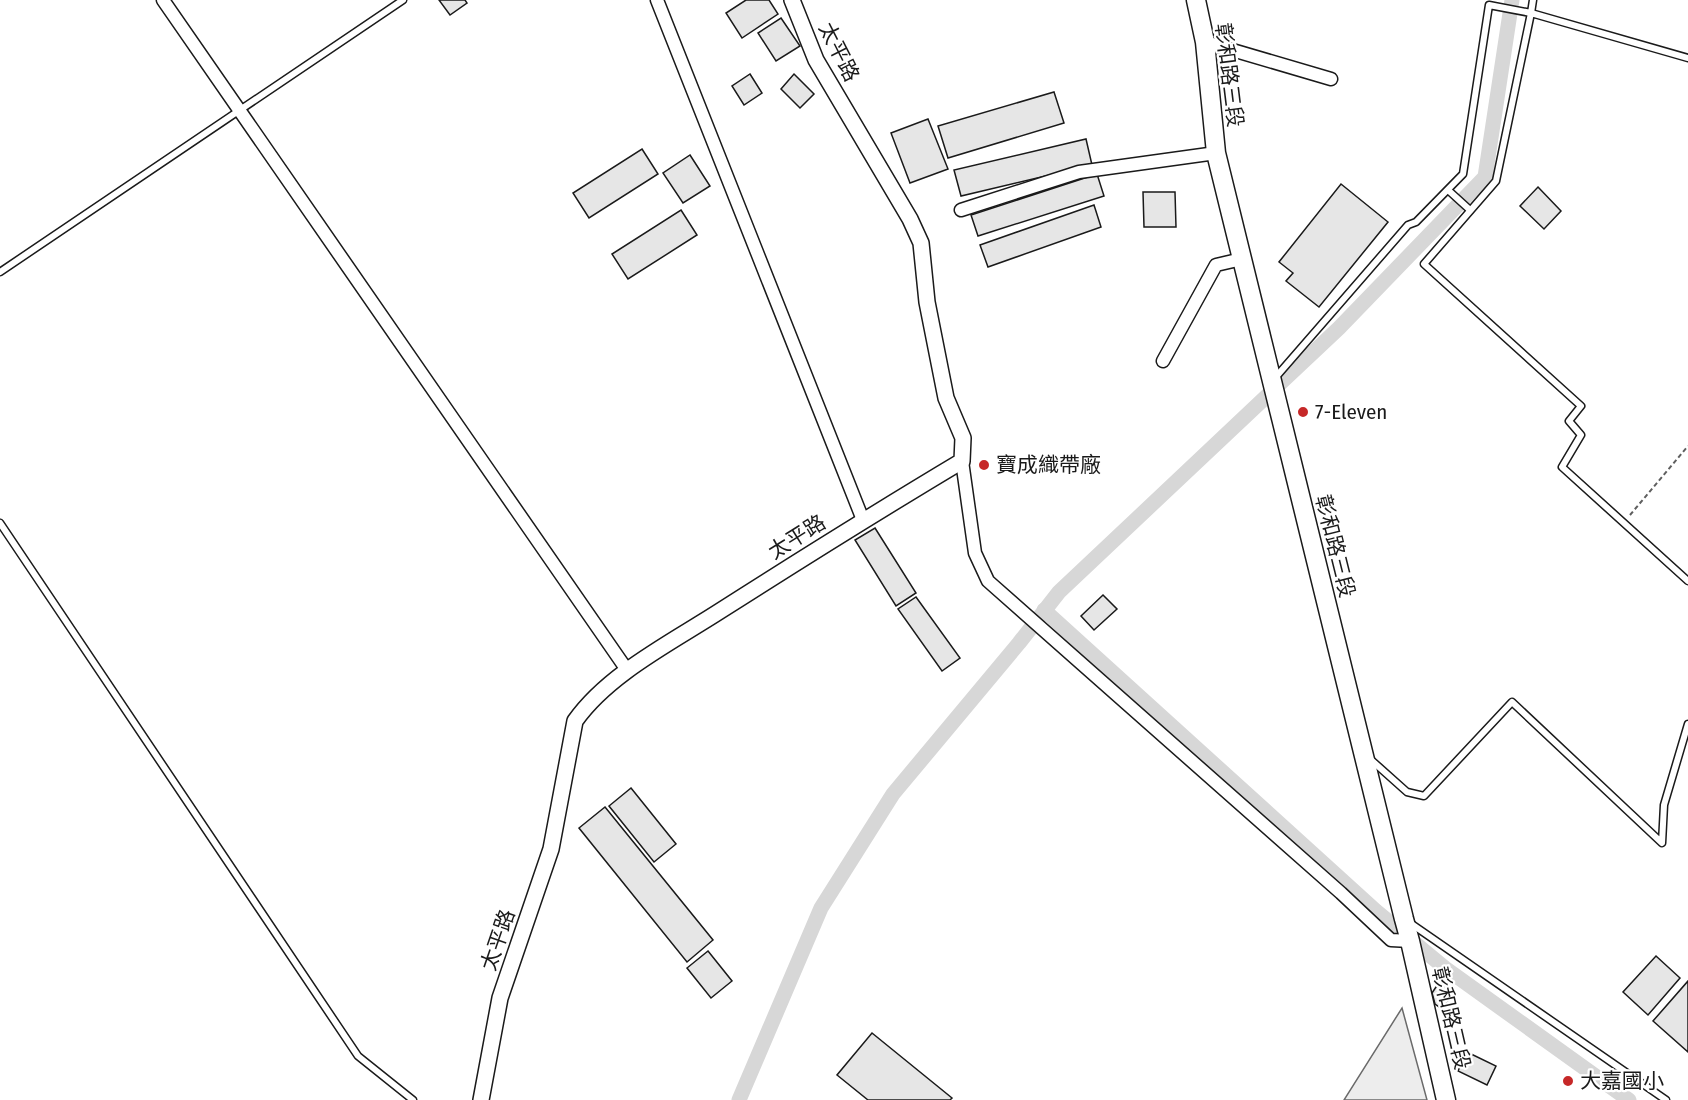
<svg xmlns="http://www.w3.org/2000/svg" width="1688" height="1100" font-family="'Fira Sans Condensed','Noto Sans TC',sans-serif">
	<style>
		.built { fill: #ededed; stroke: #6a6a6a; stroke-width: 1.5 }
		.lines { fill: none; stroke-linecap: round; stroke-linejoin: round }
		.canal { stroke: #d7d7d7; stroke-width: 15 }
		.building { fill: #e6e6e6; stroke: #1a1a1a; stroke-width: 1.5 }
		.service-casing { stroke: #1a1a1a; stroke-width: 9 }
		.minor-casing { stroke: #1a1a1a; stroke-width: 15 }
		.tertiary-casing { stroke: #1a1a1a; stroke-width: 18 }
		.secondary-casing { stroke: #1a1a1a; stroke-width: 21 }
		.path { stroke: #5f5f5f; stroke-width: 2; stroke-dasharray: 4.5 3; stroke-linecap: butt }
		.service { stroke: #fff; stroke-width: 6 }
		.minor { stroke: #fff; stroke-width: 12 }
		.tertiary { stroke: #fff; stroke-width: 15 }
		.secondary { stroke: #fff; stroke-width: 18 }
		.poi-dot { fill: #c62828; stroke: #fff; stroke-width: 2 }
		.labels { text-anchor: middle; stroke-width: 4.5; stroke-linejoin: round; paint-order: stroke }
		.street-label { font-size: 21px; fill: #1a1a1a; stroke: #fff }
		.poi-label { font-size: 21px; fill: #1a1a1a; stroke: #fff; text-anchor: start }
	</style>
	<rect width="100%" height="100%" fill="#fff"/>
	<!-- built -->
	<path class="built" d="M1402,1008L1427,1100H1344Z"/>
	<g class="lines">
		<!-- canal -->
		<g class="canal">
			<path d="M1044,610L1376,911L1445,968L1629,1100"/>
			<path d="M739,1100L821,908L893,794L1019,643L1059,592L1339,328L1485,177L1512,0"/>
		</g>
	</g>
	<!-- building -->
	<g class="building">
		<path d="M439,0H465L467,3L450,15Z"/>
		<path d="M746,0H769L778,14L742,38L726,13Z"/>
		<path d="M781,18L800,46L776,61L758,33Z"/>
		<path d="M750,74L762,93L744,105L732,86Z"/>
		<path d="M794,74L814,94L800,108L781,89Z"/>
		<path d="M1054,92L1064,123L948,158L938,126Z"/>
		<path d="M928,119L948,169L910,183L891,133Z"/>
		<path d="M1086,139L1092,165L961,196L954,170Z"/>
		<path d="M642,149L658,174L589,218L573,193Z"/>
		<path d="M690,155L710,186L683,203L663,173Z"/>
		<path d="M1097,174L1104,196L978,236L971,215Z"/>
		<path d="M1341,184L1388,222L1319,307L1286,281L1293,273L1279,262Z"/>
		<path d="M1538,187L1561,211L1544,229L1520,206Z"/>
		<path d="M1143,192H1175L1176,227H1144Z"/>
		<path d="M1094,205L1101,227L988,267L980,245Z"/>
		<path d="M681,210L697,235L628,279L612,254Z"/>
		<path d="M875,528L916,593L896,606L855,540Z"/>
		<path d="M1103,595L1117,609L1094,630L1081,616Z"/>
		<path d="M916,597L960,658L942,671L898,609Z"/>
		<path d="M631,788L676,844L654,862L609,806Z"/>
		<path d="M605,807L713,940L687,962L579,828Z"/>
		<path d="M708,951L732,981L711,998L687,968Z"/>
		<path d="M1656,956L1680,978L1648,1015L1623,992Z"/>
		<path d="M1440,981L1455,991L1442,1009L1435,1004L1432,993Z"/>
		<path d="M1688,981V1052L1653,1021Z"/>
		<path d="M872,1033L952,1098L950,1100H868L837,1075Z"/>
		<path d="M1467,1052L1496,1066L1487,1085L1458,1071Z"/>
	</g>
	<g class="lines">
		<!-- service casing -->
		<g class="service-casing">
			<g id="service">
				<path d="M1688,58L1531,13L1496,181L1424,264L1581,406L1569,421L1581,435L1562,467L1688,581"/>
				<path d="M1448,190L1470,210"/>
				<path d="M0,272L403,0"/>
				<path d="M1275,378L1408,225L1416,222L1463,174L1489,5L1531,13L1533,0"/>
				<path d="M0,523L358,1056L413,1100"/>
				<path d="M1370,759L1407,792L1424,796L1512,702L1662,843L1664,805L1688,724"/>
				<path d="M1410,923L1666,1100"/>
			</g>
		</g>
		<!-- minor casing -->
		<g class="minor-casing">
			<g id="minor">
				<path d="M163,0L627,670"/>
				<path d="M657,0L863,520"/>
				<path d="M1205,42L1331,79"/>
				<path d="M961,210L1079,172L1216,153"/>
				<path d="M1163,361L1216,265L1242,259"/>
				<path d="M962,461L975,553L988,581L1341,893L1391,940L1410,941"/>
			</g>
		</g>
		<!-- tertiary casing -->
		<g class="tertiary-casing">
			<path id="tertiary" d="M481,1100L500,998L551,849L575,721C608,674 672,642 720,611C800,560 880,510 962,461L963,438L946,398L927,302L921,243L910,219L816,60L792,0"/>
		</g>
		<!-- secondary casing -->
		<g class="secondary-casing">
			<path id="secondary" d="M1196,0L1205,42L1216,153L1404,919L1410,941L1446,1100"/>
		</g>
		<!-- path -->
		<path class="path" d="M1630,515L1688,446"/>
		<!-- service -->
		<use href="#service" class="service"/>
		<!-- minor -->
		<use href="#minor" class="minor"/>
		<!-- tertiary -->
		<use href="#tertiary" class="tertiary"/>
		<!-- secondary -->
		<use href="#secondary" class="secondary"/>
	</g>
	<!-- markers -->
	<g class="poi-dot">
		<circle cx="1303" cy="412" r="6"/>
		<circle cx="984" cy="465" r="6"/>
		<circle cx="1568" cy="1081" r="6"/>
	</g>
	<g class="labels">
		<!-- street labels -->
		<g class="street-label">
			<text transform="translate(839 52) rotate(63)" y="7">太平路</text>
			<text transform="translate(1229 75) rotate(83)" y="7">彰和路三段</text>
			<text transform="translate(797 537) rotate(-32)" y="7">太平路</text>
			<text transform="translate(1335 546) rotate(76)" y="7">彰和路三段</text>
			<text transform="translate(498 940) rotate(-71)" y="7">太平路</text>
			<text transform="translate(1451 1018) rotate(77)" y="7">彰和路三段</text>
		</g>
		<!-- poi labels -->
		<g class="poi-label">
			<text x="1315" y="419">7-Eleven</text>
			<text x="996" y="472">寶成織帶廠</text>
			<text x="1580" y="1088">大嘉國小</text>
		</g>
	</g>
</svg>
